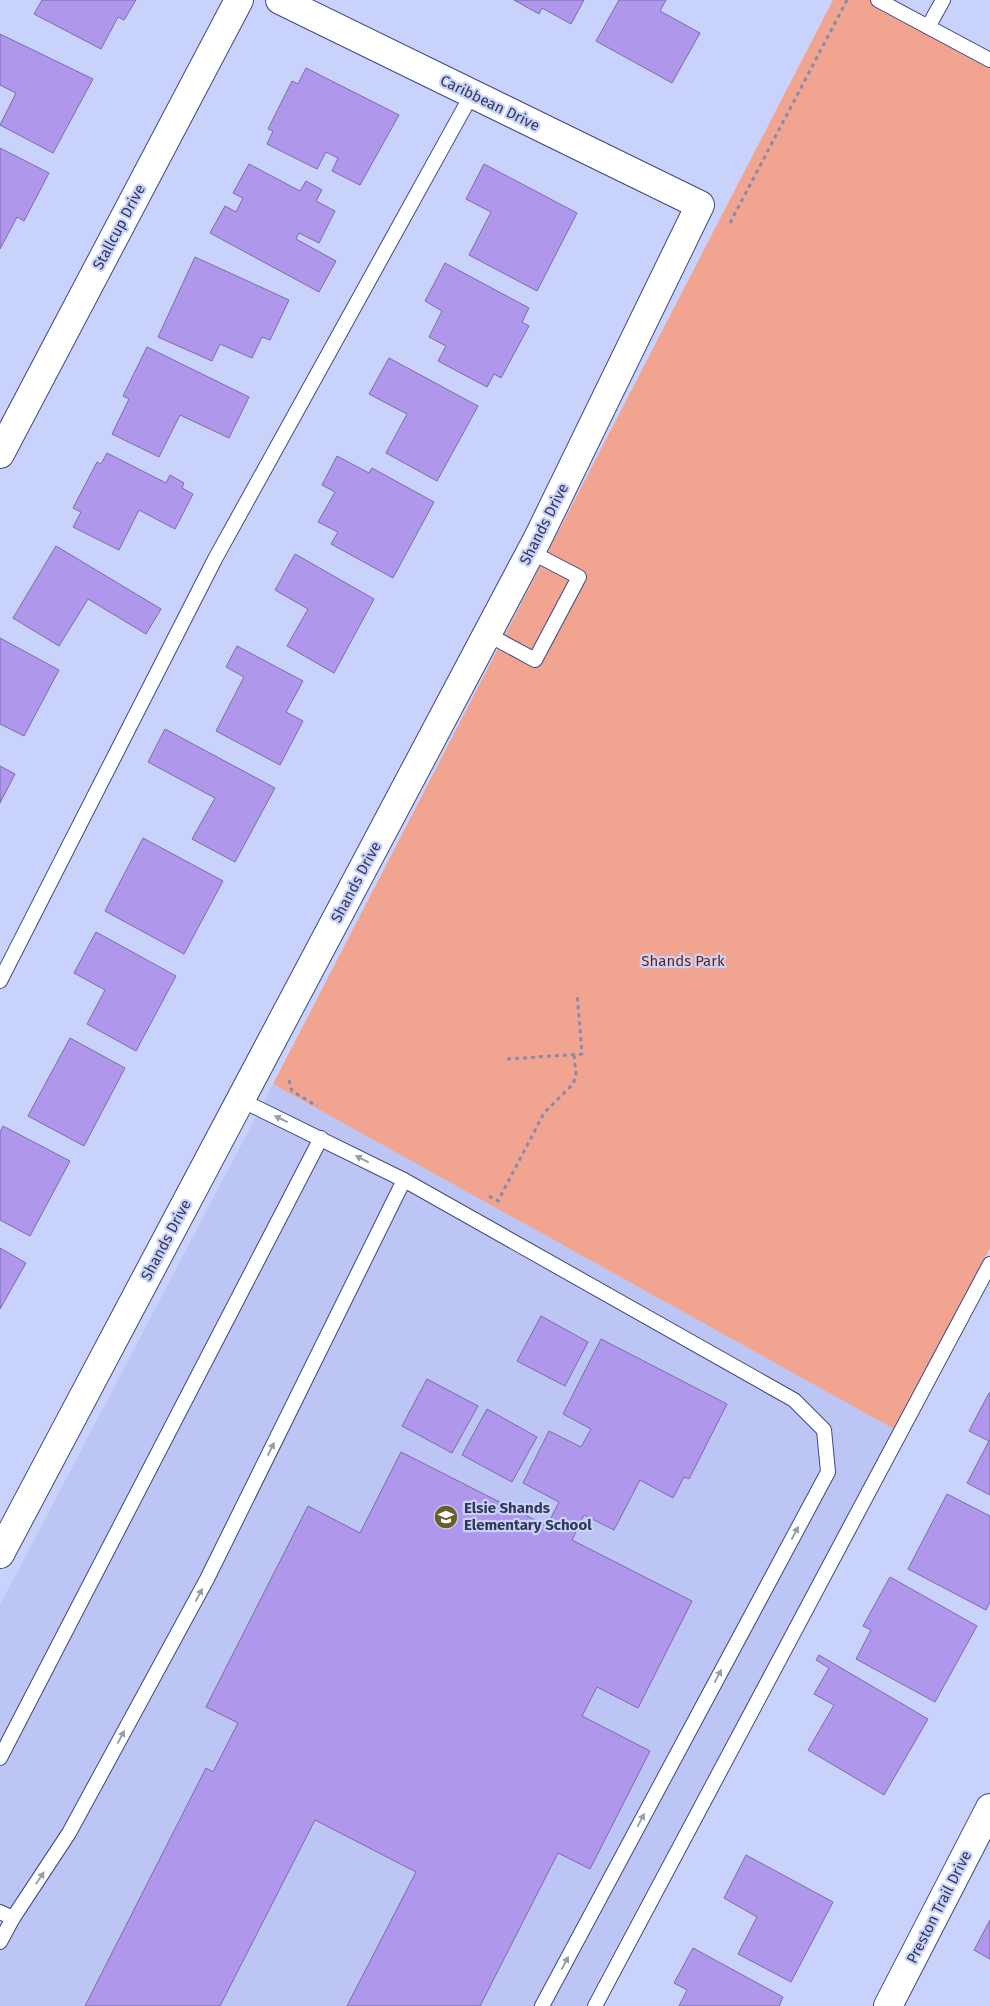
<svg xmlns="http://www.w3.org/2000/svg" width="990" height="2006" font-family="'Fira Sans',sans-serif">
	<style>
		.built { fill: #bcc5f3 }
		.green { fill: #f1a591 }
		.building { fill: #af98ec; stroke: #7c6baa }
		.lines { fill: none; stroke-linecap: round; stroke-linejoin: round }
		.lane-casing { stroke: #404883; stroke-width: 16 }
		.street-casing { stroke: #404883; stroke-width: 30 }
		.path { stroke: #848bae; stroke-width: 3; stroke-dasharray: 4 4; stroke-linecap: butt }
		.lane { stroke: #fff; stroke-width: 14 }
		.street { stroke: #fff; stroke-width: 28 }
		.oneway { fill: #999caa }
		.labels { text-anchor: middle; stroke-width: 4.5; stroke-linejoin: round; paint-order: stroke }
		.street-label { font-size: 15px; fill: #333854; stroke: #c9d2fb }
		.park-label { font-size: 15px; fill: #711f06; stroke: #c9d2fb }
		.poi-label { font-size: 15px; font-weight: bold; fill: #333854; stroke: #c9d2fb; text-anchor: start }
	</style>
	<rect width="100%" height="100%" fill="#c9d2fb"/>
	<!-- built -->
	<path class="built" d="M273,1084L894,1429L585,2006H0V1605Z"/>
	<!-- green -->
	<path class="green" d="M833,0H872L990,65V1248L894,1429L273,1084Z"/>
	<!-- building -->
	<g class="building">
		<path d="M42,0H136L124,20L118,17L101,49L34,14Z"/>
		<path d="M514,0H584L571,24L542,8L539,14Z"/>
		<path d="M619,0H666L660,11L700,33L672,83L596,41Z"/>
		<path d="M0,34L93,79L53,153L0,125L16,93L0,85Z"/>
		<path d="M306,68L399,115L360,185L332,171L338,158L326,152L317,169L267,144L273,131L268,129L292,81L298,84Z"/>
		<path d="M0,148L49,173L24,221L17,217L0,249Z"/>
		<path d="M249,164L300,191L306,181L322,190L316,201L335,211L319,243L299,233L296,239L336,261L319,292L210,233L225,206L236,212L243,198L233,193Z"/>
		<path d="M484,164L577,213L537,291L469,255L491,212L466,199Z"/>
		<path d="M195,257L289,300L270,340L262,337L252,358L220,344L212,361L158,337Z"/>
		<path d="M445,263L529,308L522,322L529,326L501,378L494,374L487,387L438,361L446,346L429,337L442,311L425,301Z"/>
		<path d="M147,347L249,397L229,438L180,415L159,457L112,434L129,399L123,396Z"/>
		<path d="M389,358L478,406L437,481L386,453L407,414L369,394Z"/>
		<path d="M107,453L166,483L170,475L184,483L182,488L193,494L175,529L139,510L119,550L73,527L81,512L73,508L97,462L101,464Z"/>
		<path d="M337,456L369,473L372,468L434,502L393,578L331,544L338,532L318,522L335,492L322,485Z"/>
		<path d="M56,546L161,609L146,634L88,599L59,646L13,618Z"/>
		<path d="M295,554L374,599L334,673L287,646L308,609L275,590Z"/>
		<path d="M0,638L59,670L24,736L0,724Z"/>
		<path d="M237,646L303,681L286,712L303,721L280,765L216,731L244,677L226,667Z"/>
		<path d="M165,729L275,788L235,862L192,839L215,798L148,762Z"/>
		<path d="M0,766L15,774L0,803Z"/>
		<path d="M143,838L223,881L184,954L105,911Z"/>
		<path d="M96,932L176,976L136,1051L87,1024L105,990L74,973Z"/>
		<path d="M70,1038L125,1068L84,1146L28,1116Z"/>
		<path d="M3,1126L70,1161L30,1236L0,1220V1132Z"/>
		<path d="M0,1248L26,1263L0,1309Z"/>
		<path d="M541,1316L588,1342L565,1386L517,1361Z"/>
		<path d="M601,1339L727,1404L689,1479L684,1477L673,1498L640,1480L614,1530L584,1515L572,1540L692,1601L638,1708L597,1687L582,1716L650,1751L590,1869L558,1853L480,2006H347L416,1872L315,1820L220,2006H85L206,1768L213,1772L238,1723L206,1707L308,1506L360,1533L401,1452L547,1526L559,1502L523,1483L549,1431L581,1447L591,1429L563,1414Z"/>
		<path d="M427,1379L478,1406L452,1453L402,1426Z"/>
		<path d="M989,1393H990V1495L967,1483L989,1441L969,1431Z"/>
		<path d="M487,1409L537,1437L512,1482L462,1455Z"/>
		<path d="M947,1494L990,1516V1602L986,1610L908,1569Z"/>
		<path d="M890,1577L977,1626L935,1702L856,1659L871,1630L863,1626Z"/>
		<path d="M819,1655L928,1719L884,1795L808,1750L834,1705L814,1694L829,1668L816,1660Z"/>
		<path d="M746,1855L833,1902L791,1982L738,1954L757,1917L724,1898Z"/>
		<path d="M990,1920V1959L974,1950Z"/>
		<path d="M693,1948L783,1997L779,2006H679L687,1990L674,1983Z"/>
	</g>
	<g class="lines">
		<!-- lane casing -->
		<g class="lane-casing">
			<g id="lane">
				<path d="M878,0L990,60"/>
				<path d="M928,27L943,0"/>
				<path d="M487,634L535,660L579,577L531,552"/>
				<path d="M0,981L215,559L472,94"/>
				<path d="M241,1100L404,1180L794,1400L824,1430L828,1472L542,2006"/>
				<path d="M0,1758L321,1138"/>
				<path d="M0,1912L13,1918"/>
				<path d="M0,1942L13,1918L69,1833L207,1579L404,1180"/>
				<path d="M595,2006L990,1264"/>
			</g>
		</g>
		<!-- street casing -->
		<g class="street-casing">
			<g id="street">
				<path d="M0,454L239,0"/>
				<path d="M0,1554L538,538L700,205L280,0"/>
				<path d="M888,2006L990,1808"/>
			</g>
		</g>
		<!-- path -->
		<g class="path">
			<path d="M730,223L847,0"/>
			<path d="M507,1059L582,1054L577,993"/>
			<path d="M289,1080L292,1091L317,1106"/>
			<path d="M489,1196L498,1201L544,1113L573,1084L576,1075L574,1055"/>
		</g>
		<!-- lane -->
		<use href="#lane" class="lane"/>
		<!-- street -->
		<use href="#street" class="street"/>
	</g>
	<!-- one-way arrows -->
	<defs><path id="oneway-solid" d="M-6-.8H1V-3.2L6.5 0L1 3.2V.8H-6Z" transform="scale(1.25)"/></defs>
	<g class="oneway">
		<use href="#oneway-solid" transform="translate(281 1119) rotate(-155)"/>
		<use href="#oneway-solid" transform="translate(362 1159) rotate(-153)"/>
		<use href="#oneway-solid" transform="translate(271 1449) rotate(-64)"/>
		<use href="#oneway-solid" transform="translate(795 1533) rotate(-62)"/>
		<use href="#oneway-solid" transform="translate(199 1595) rotate(-62)"/>
		<use href="#oneway-solid" transform="translate(718 1676) rotate(-62)"/>
		<use href="#oneway-solid" transform="translate(121 1737) rotate(-62)"/>
		<use href="#oneway-solid" transform="translate(641 1820) rotate(-62)"/>
		<use href="#oneway-solid" transform="translate(40 1878) rotate(-56)"/>
		<use href="#oneway-solid" transform="translate(565 1963) rotate(-62)"/>
	</g>
	<!-- icons -->
	<defs>
		<g id="school-disc" transform="scale(1.25)"><circle r="9.5" fill="#6a5e2a" stroke="#c9d2fb"/><path d="M0-5L7-2L0 1L-7-2ZM-4 1L0 2.5L4 1V4Q0 6-4 4Z" fill="#fff"/></g>
	</defs>
	<g fill-rule="evenodd">
		<use href="#school-disc" x="446" y="1517"/>
	</g>
	<g class="labels">
		<!-- street labels -->
		<g class="street-label">
			<text transform="translate(490 103) rotate(26)" y="5">Caribbean Drive</text>
			<text transform="translate(119 227) rotate(-62)" y="5">Stallcup Drive</text>
			<text transform="translate(544 524) rotate(-63)" y="5">Shands Drive</text>
			<text transform="translate(356 882) rotate(-62)" y="5">Shands Drive</text>
			<text transform="translate(166 1240) rotate(-62)" y="5">Shands Drive</text>
			<text transform="translate(939 1907) rotate(-63)" y="5">Preston Trail Drive</text>
		</g>
		<!-- park labels -->
		<g class="park-label">
			<text x="683" y="966">Shands Park</text>
		</g>
		<!-- poi labels -->
		<g class="poi-label">
			<text x="464" y="1513">Elsie Shands<tspan x="464" dy="17">Elementary School</tspan></text>
		</g>
	</g>
</svg>
